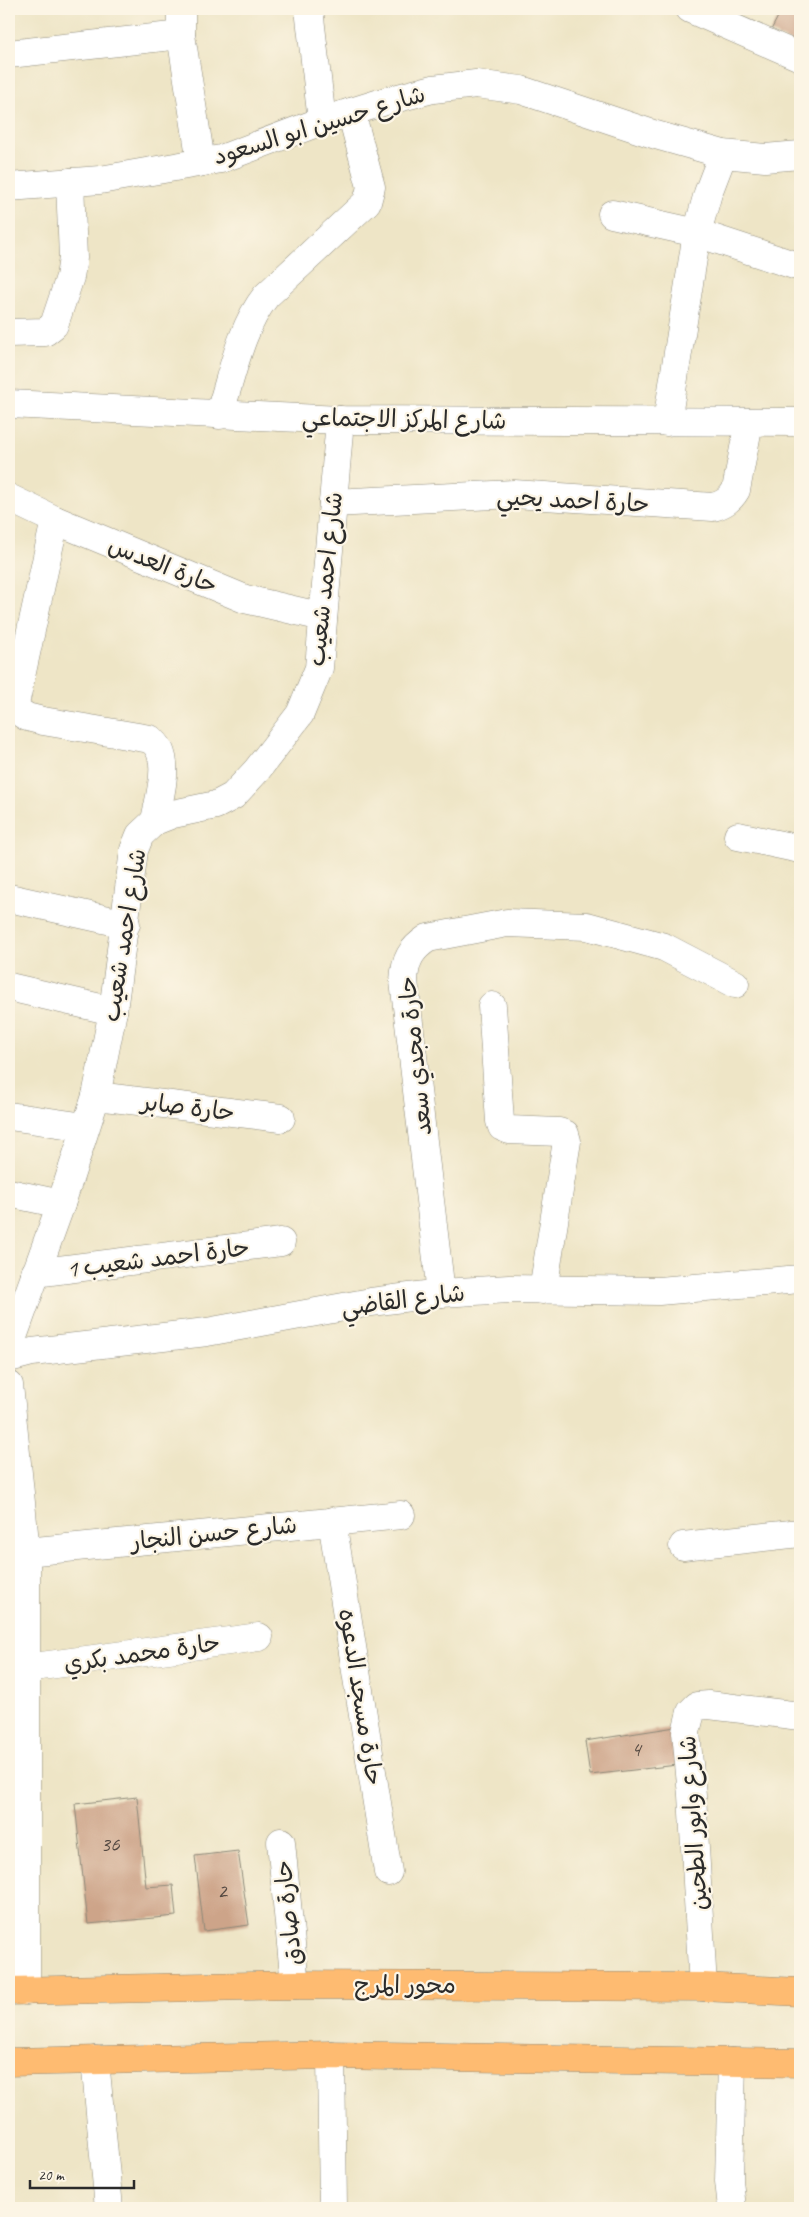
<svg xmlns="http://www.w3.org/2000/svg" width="809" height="2217" font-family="Caveat,'Playpen Sans Arabic',sans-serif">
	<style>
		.building { fill: #cda489 }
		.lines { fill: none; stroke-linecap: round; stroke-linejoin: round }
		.minor-casing { stroke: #8c8878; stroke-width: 29 }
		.major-casing { stroke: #8c8878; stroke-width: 29 }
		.minor { stroke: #fff; stroke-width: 28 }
		.major { stroke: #febb71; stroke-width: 28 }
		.labels { text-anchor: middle; stroke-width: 4.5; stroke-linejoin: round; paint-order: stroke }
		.number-label { font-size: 21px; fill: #544942 }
		.street-label { font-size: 24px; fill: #2b2b2b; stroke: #fcf5e5 }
	</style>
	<rect width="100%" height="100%" fill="#fcf5e5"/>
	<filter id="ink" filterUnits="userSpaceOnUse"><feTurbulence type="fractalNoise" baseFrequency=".02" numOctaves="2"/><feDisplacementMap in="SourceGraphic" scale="10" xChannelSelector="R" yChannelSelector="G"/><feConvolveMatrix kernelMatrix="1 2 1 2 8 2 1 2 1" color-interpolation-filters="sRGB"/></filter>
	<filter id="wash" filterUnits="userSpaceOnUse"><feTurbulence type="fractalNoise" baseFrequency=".0096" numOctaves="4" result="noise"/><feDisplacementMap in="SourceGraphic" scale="20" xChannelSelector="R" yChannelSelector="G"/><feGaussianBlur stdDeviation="1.12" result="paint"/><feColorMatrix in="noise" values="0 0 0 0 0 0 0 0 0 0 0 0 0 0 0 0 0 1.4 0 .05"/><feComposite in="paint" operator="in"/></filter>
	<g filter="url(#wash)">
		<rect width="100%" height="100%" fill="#eee5c6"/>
		<g id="blocks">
			<!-- building -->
			<g class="building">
				<path d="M782,9H800V47L770,32Z"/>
				<path d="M682,1726L686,1764L590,1775L585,1741Z"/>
				<path d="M137,1797L146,1887L173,1885L176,1916L88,1924L75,1804Z"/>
				<path d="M238,1851L249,1925L204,1931L195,1856Z"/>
			</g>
		</g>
	</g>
	<g filter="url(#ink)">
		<use href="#blocks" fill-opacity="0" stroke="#8c8878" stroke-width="1"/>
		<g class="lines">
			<!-- minor casing -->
			<g class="minor-casing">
				<g id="minor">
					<path d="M181,9V35L201,162"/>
					<path d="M309,9L322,121"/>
					<path d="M690,9L800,57"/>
					<path d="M9,54L181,35"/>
					<path d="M9,187L100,180L221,159L322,121L386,101L433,89L476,84L521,90L656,135L723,154L765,158L800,155"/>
					<path d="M612,214L697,233L800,267"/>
					<path d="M9,333L45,332L54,325L70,277L73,258L70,182"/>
					<path d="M9,404L340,420L800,422"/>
					<path d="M219,415C232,376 240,329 266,296L367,202L371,187L351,112"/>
					<path d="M667,422L697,233L708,193L723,154"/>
					<path d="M9,498L55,520L245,599L323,617"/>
					<path d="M333,503L514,494L713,507C724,504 730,500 736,490L749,422"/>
					<path d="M55,520L15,704L16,710L27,717L43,721L150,739C174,755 159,797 155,821"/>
					<path d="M738,836L800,849"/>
					<path d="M9,898L126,924"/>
					<path d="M9,987L113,1011"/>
					<path d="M492,1006L500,1121L502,1127L509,1130L559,1132L565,1134L567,1141L543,1290"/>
					<path d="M96,1096L281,1118"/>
					<path d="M9,1116L85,1127"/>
					<path d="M9,1193L61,1204"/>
					<path d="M35,1273L281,1242"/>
					<path d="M441,1293L404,981C405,960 411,949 428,938L507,923L587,926L664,947L735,984"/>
					<path d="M9,1348L61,1204L96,1096L113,1011L134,850L140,835L155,821L173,814L216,805L233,796L257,770L300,714L319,668L340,420"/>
					<path d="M9,1358L32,1352L207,1332L371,1302L441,1293L509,1289L659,1291L800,1279"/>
					<path d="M9,1385L26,1552V1991"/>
					<path d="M332,1521L388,1872"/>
					<path d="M683,1546L800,1533"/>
					<path d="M26,1552L401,1515"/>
					<path d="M26,1668L259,1637"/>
					<path d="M281,1842L295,1985"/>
					<path d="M703,1987L692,1795L686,1732L691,1712L697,1706L709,1705L800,1716"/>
					<path d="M331,2055L333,2208"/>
					<path d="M95,2060L109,2208"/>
					<path d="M732,2208L729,2181L732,2062"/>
				</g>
			</g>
			<!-- major casing -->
			<g class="major-casing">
				<g id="major">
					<path d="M9,1991L295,1985L703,1987L800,1992"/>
					<path d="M9,2062L331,2055L800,2063"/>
				</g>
			</g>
			<!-- minor -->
			<use href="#minor" class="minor"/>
			<!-- major -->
			<use href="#major" class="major"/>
		</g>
	</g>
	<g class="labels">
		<!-- number labels -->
		<g class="number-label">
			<text x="636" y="1756">4</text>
			<text x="110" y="1851">36</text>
			<text x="222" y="1898">2</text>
		</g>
		<!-- street labels -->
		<g class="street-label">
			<text transform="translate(319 125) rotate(-17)" y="8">شارع حسين ابو السعود</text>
			<text transform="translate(404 419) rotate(1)" y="8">شارع المركز الاجتماعي</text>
			<text transform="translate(573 500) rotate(3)" y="8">حارة احمد يحيي</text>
			<text transform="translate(163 565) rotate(22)" y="8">حارة العدس</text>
			<text transform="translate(325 579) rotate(-84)" y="8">شارع احمد شعيب</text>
			<text transform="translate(124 935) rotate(-81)" y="8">شارع احمد شعيب</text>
			<text transform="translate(415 1056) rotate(-96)" y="8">حارة مجدي سعد</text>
			<text transform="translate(188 1107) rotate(7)" y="8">حارة صابر</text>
			<text transform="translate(158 1258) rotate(-7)" y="8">حارة احمد شعيب 1</text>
			<text transform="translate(403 1300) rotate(-7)" y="8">شارع القاضي</text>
			<text transform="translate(214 1533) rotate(-6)" y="8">شارع حسن النجار</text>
			<text transform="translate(142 1653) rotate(-8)" y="8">حارة محمد بكري</text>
			<text transform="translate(361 1697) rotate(81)" y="8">حارة مسجد الدعوه</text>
			<text transform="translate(693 1823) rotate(-94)" y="8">شارع وابور الطحين</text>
			<text transform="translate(288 1913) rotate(-96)" y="8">حارة صادق</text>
			<text x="405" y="1993">محور المرج</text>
		</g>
	</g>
	<!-- margin -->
	<rect width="809" height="2217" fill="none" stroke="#fcf5e5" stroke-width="30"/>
	<!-- scale -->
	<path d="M30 2180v8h104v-8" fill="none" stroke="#2b2b2b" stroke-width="2.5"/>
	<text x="38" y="2180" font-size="15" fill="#2b2b2b" stroke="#fcf5e5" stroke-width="4" paint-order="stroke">20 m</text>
</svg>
